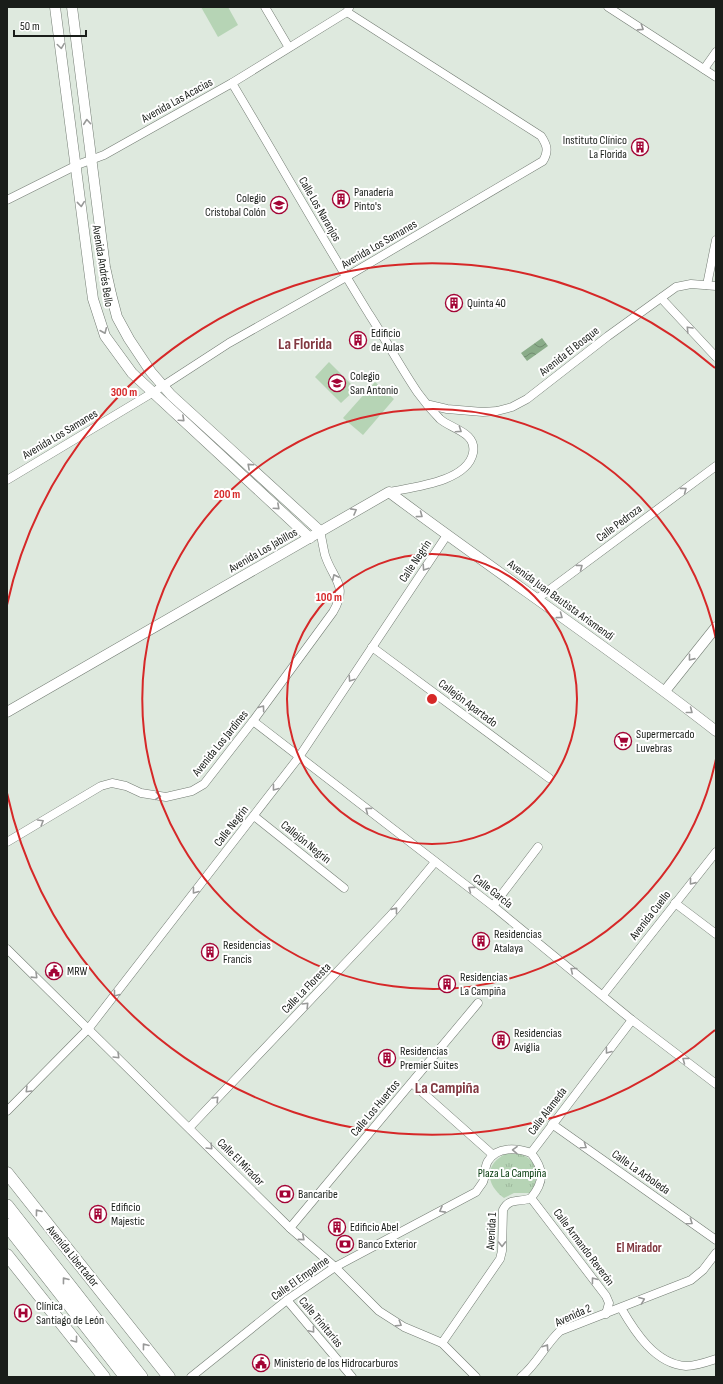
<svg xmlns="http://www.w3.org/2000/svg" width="723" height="1384" font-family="'Sofia Sans Condensed',sans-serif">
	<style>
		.park { fill: url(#park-tufts) }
		.pitch { fill: #b6d4b5 }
		.water { fill: url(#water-waves) }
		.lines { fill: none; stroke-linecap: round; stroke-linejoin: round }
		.minor-casing { stroke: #737c73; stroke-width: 9 }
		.tertiary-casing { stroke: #737c73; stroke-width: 11 }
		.secondary-casing { stroke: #737c73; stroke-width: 13 }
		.primary-casing { stroke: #737c73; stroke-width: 14 }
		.minor { stroke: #fff; stroke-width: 8 }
		.tertiary { stroke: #fff; stroke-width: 10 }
		.secondary { stroke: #fff; stroke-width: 12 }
		.primary { stroke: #fff; stroke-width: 13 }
		.oneway { stroke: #989998 }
		.ring { fill: none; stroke: #d62828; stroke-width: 2 }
		.labels { text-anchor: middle; stroke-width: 4; stroke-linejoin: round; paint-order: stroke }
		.street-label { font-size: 12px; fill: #191d19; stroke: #fff }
		.poi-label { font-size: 12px; fill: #191d19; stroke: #fff; text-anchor: start }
		.park-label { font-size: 12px; fill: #023809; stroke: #fff }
		.neighbourhood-label { font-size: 13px; font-weight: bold; fill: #823941; stroke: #fff }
		.district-label { font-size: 16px; font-weight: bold; fill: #823941; stroke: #fff }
		.centre { fill: #d62828; stroke: #fff; stroke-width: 2 }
		.ring-label { font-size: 12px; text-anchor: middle; font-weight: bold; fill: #d62828; stroke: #fff; stroke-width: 4; stroke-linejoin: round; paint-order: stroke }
	</style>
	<defs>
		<pattern id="park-tufts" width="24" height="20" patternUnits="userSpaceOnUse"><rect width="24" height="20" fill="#b6d4b5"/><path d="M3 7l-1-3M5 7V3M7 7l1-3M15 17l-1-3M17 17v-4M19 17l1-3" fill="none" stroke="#9cb69b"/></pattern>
		<pattern id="water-waves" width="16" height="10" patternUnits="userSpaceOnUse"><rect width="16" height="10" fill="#8aac89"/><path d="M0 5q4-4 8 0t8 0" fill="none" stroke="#708b6f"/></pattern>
	</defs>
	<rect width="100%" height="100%" fill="#dee9de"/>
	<!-- park -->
	<path class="park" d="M507,1153C533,1151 545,1173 530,1193H514L504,1198C485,1184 484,1164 507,1153Z"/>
	<!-- pitch -->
	<g class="pitch">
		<path d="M201,7H228L238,25L218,37Z"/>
		<path d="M329,362L356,389L341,403L315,377Z"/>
		<path d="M375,382L394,399L363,435L343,418Z"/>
	</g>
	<!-- water -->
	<path class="water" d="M542,338L548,346L527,361L521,353Z"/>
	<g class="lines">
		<!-- minor casing -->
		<g class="minor-casing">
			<g id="minor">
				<path d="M265,7L288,46"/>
				<path d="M608,7L716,77"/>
				<path d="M704,69L716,52"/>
				<path d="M232,83C278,160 322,238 369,314C386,340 401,368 418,393C423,400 434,413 440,419C451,429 477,432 473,453C467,482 413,487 389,492"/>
				<path d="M7,200L77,165L104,155L232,83L347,12L349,8"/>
				<path d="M707,285L716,240"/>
				<path d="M661,298L716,357"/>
				<path d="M430,405L447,409L483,412L497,411L512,407L527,399L608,336L676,287L691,284L716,286"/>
				<path d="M7,480L152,393L229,343L346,277L543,161C549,151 547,145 541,136L347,12"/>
				<path d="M537,599L716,466"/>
				<path d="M372,647L549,778"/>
				<path d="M253,721L493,906L632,1020L716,1084"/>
				<path d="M254,816L344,888"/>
				<path d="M7,842L101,786L112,783L126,786L141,793L166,797L192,791L204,784L253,721L333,612C349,585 333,580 325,555C323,547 322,539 320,531"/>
				<path d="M675,903L716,934"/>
				<path d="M493,906L538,847"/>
				<path d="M7,949L290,1228L335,1267L379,1311L404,1327L442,1343L476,1377"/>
				<path d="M603,995L716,852"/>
				<path d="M412,1083L493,1155"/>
				<path d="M7,1111L89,1028L299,757L447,535"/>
				<path d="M552,1124L716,1240"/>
				<path d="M190,1127L391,915L435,862"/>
				<path d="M531,1198L606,1296L609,1303L606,1314"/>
				<path d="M290,1228L478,1003"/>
				<path d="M287,1300L352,1377"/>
				<path d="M621,1308C635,1332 655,1364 686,1366C696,1366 707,1362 716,1359"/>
				<path d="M442,1343L500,1259L502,1251L503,1210C509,1197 520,1203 531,1198C545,1181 544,1169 531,1153"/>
				<path d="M191,1377L287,1300L335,1267L476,1192C478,1189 481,1185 483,1182C486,1175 484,1167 488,1161C497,1146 517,1148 531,1153L632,1020"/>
				<path d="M521,1377C537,1364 545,1345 560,1331L691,1280L703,1270L716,1253"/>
			</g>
		</g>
		<!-- tertiary casing -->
		<g class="tertiary-casing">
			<g id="tertiary">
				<path d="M55,7L90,277L93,299L105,336L132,373L310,538"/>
				<path d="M72,7L105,267L111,294L117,317L129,339L151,372L171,395L320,531"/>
				<path d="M665,691L716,627"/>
				<path d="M7,712L389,492C497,573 610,648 716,731"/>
			</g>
		</g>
		<!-- secondary casing -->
		<g class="secondary-casing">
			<g id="secondary">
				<path d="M7,1173L169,1377"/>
				<path d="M7,1255L104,1377"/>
			</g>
		</g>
		<!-- primary casing -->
		<g class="primary-casing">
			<g id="primary">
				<path d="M7,1206L141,1377"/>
				<path d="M7,1225L126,1377"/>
			</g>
		</g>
		<!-- minor -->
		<use href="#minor" class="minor"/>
		<!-- tertiary -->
		<use href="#tertiary" class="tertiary"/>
		<!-- secondary -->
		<use href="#secondary" class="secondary"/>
		<!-- primary -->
		<use href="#primary" class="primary"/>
	</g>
	<!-- one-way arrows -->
	<defs><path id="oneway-chevron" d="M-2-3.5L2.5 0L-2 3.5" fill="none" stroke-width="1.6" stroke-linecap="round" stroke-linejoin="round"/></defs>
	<g class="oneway">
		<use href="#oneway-chevron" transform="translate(641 28) rotate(33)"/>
		<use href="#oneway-chevron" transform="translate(61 46) rotate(82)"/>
		<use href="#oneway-chevron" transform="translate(87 122) rotate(-95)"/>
		<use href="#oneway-chevron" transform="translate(81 204) rotate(84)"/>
		<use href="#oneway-chevron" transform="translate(689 329) rotate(-133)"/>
		<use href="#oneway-chevron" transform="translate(104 331) rotate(67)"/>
		<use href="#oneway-chevron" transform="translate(182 419) rotate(42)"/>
		<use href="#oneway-chevron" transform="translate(459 430) rotate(34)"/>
		<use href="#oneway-chevron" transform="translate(250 466) rotate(-138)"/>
		<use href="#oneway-chevron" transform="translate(684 490) rotate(-37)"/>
		<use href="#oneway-chevron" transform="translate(277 507) rotate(42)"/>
		<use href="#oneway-chevron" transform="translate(354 511) rotate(-29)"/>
		<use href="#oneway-chevron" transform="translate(420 515) rotate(37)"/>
		<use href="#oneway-chevron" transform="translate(580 567) rotate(-37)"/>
		<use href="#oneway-chevron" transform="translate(425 568) rotate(124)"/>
		<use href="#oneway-chevron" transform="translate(335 577) rotate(-115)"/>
		<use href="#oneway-chevron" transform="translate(560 616) rotate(36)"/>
		<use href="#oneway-chevron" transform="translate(691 658) rotate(129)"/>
		<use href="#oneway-chevron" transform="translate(351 679) rotate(124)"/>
		<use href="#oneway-chevron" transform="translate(262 708) rotate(-54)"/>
		<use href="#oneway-chevron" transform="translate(690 711) rotate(38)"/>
		<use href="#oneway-chevron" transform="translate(275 788) rotate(128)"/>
		<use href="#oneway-chevron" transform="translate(158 796) rotate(5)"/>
		<use href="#oneway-chevron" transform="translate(368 810) rotate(-143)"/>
		<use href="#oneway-chevron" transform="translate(41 822) rotate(-31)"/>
		<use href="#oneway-chevron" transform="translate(692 882) rotate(129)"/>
		<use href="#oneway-chevron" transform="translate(471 889) rotate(-143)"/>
		<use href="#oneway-chevron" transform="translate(195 891) rotate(128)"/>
		<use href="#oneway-chevron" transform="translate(395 910) rotate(-51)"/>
		<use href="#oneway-chevron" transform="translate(573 970) rotate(-141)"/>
		<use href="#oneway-chevron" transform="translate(35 976) rotate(44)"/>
		<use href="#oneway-chevron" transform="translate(116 994) rotate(128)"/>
		<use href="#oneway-chevron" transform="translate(306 1005) rotate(-46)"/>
		<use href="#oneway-chevron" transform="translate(608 1051) rotate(127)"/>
		<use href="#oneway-chevron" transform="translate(117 1056) rotate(45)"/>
		<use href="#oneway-chevron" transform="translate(685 1060) rotate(-143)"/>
		<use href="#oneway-chevron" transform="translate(28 1090) rotate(135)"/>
		<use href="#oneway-chevron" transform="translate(216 1099) rotate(-46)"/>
		<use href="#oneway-chevron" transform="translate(584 1146) rotate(35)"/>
		<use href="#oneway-chevron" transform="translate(210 1147) rotate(45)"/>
		<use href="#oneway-chevron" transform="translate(515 1150) rotate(-179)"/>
		<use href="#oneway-chevron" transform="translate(442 1210) rotate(152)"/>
		<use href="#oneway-chevron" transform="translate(38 1212) rotate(-128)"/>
		<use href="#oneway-chevron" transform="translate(690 1222) rotate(35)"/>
		<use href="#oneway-chevron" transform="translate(302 1238) rotate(41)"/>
		<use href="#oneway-chevron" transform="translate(502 1244) rotate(89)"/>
		<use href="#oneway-chevron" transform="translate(65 1280) rotate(-128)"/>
		<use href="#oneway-chevron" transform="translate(594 1280) rotate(-127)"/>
		<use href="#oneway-chevron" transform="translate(642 1300) rotate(-22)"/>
		<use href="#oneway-chevron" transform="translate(399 1324) rotate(32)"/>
		<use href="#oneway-chevron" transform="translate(312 1330) rotate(50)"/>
		<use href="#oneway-chevron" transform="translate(75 1340) rotate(52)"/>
		<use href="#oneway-chevron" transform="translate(145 1346) rotate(-128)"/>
		<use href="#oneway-chevron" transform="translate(546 1347) rotate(-56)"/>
	</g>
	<!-- distance rings -->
	<g class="ring">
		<circle cx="432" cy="699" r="145"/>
		<path d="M716 759A290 290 0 1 1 716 639"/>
		<path d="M715 1030A435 435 0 0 1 7 793M7 605A435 435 0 0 1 715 368"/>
	</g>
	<!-- icons -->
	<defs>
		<g id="building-ring" transform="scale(0.9)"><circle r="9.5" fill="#fff" stroke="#a30435" stroke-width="1.5"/><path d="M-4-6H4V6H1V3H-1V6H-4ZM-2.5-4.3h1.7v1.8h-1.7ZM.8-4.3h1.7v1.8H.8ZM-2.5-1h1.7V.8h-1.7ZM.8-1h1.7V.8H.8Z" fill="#a30435"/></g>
		<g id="school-ring" transform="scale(0.9)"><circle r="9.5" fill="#fff" stroke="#a30435" stroke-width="1.5"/><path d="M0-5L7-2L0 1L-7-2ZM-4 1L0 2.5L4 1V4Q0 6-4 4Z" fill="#a30435"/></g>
		<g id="supermarket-ring" transform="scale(0.9)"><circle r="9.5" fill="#fff" stroke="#a30435" stroke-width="1.5"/><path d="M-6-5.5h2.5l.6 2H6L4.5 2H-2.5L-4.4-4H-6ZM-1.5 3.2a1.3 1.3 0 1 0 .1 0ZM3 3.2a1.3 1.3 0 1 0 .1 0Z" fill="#a30435"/></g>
		<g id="civic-ring" transform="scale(0.9)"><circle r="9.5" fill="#fff" stroke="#a30435" stroke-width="1.5"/><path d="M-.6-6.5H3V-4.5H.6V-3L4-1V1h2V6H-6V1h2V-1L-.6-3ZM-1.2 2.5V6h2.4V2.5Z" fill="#a30435"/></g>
		<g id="bank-ring" transform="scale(0.9)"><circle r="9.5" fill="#fff" stroke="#a30435" stroke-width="1.5"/><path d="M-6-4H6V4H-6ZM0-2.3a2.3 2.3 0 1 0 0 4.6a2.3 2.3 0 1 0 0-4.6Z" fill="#a30435"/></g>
		<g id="hospital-ring" transform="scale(0.9)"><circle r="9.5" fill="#fff" stroke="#a30435" stroke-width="1.5"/><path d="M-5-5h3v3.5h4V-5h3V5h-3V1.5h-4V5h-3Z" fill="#a30435"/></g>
	</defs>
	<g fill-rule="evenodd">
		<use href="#building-ring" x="640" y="147"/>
		<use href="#building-ring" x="341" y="199"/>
		<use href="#school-ring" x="279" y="205"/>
		<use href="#building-ring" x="454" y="303"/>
		<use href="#building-ring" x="358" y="340"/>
		<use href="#school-ring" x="337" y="383"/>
		<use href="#supermarket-ring" x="623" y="741"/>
		<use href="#building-ring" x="481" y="941"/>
		<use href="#building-ring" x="210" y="952"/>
		<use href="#civic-ring" x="54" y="971"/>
		<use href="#building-ring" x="447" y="984"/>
		<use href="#building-ring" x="501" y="1040"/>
		<use href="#building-ring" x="387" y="1058"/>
		<use href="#bank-ring" x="285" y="1194"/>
		<use href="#building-ring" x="98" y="1214"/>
		<use href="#building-ring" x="337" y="1227"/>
		<use href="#bank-ring" x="345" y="1244"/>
		<use href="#hospital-ring" x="23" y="1313"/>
		<use href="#civic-ring" x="261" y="1363"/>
	</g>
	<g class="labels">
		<!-- street labels -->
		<g class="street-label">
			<text transform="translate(177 100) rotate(-29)" y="4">Avenida Las Acacias</text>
			<text transform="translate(320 209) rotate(60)" y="4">Calle Los Naranjos</text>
			<text transform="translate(379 244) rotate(-30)" y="4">Avenida Los Samanes</text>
			<text transform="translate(103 266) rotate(81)" y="4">Avenida Andrés Bello</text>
			<text transform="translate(569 351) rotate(-38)" y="4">Avenida El Bosque</text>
			<text transform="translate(60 434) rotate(-31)" y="4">Avenida Los Samanes</text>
			<text transform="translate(619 523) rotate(-37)" y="4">Calle Pedroza</text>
			<text transform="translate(263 550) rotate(-30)" y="4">Avenida Los Jabillos</text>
			<text transform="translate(415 561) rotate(-56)" y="4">Calle Negrín</text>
			<text transform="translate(561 600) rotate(36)" y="4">Avenida Juan Bautista Arismendi</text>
			<text transform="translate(468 703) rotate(37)" y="4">Callejón Apartado</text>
			<text transform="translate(220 743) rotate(-51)" y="4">Avenida Los Jardines</text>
			<text transform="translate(231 826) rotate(-52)" y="4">Calle Negrín</text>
			<text transform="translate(306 842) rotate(39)" y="4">Callejón Negrín</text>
			<text transform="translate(493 891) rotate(38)" y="4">Calle García</text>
			<text transform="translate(650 915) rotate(-52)" y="4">Avenida Cuello</text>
			<text transform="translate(306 988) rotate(-46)" y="4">Calle La Floresta</text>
			<text transform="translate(375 1108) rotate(-50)" y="4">Calle Los Huertos</text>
			<text transform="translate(547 1111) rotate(-53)" y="4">Calle Alameda</text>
			<text transform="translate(241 1162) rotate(45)" y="4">Calle El Mirador</text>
			<text transform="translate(641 1172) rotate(35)" y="4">Calle La Arboleda</text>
			<text transform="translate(491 1231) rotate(-87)" y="4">Avenida 1</text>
			<text transform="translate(584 1247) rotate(53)" y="4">Calle Armando Reverón</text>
			<text transform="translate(73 1256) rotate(51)" y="4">Avenida Libertador</text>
			<text transform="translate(300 1278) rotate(-35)" y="4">Calle El Empalme</text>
			<text transform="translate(573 1315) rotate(-24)" y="4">Avenida 2</text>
			<text transform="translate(321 1322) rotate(50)" y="4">Calle Trinitarias</text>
		</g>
		<!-- poi labels -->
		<g class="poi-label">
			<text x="627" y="144" text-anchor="end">Instituto Clínico<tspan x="627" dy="14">La Florida</tspan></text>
			<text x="354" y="196">Panadería<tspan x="354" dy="14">Pinto's</tspan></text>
			<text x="266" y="202" text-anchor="end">Colegio<tspan x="266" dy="14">Cristobal Colón</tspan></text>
			<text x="467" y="307">Quinta 40</text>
			<text x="371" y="337">Edificio<tspan x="371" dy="14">de Aulas</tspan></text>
			<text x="350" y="380">Colegio<tspan x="350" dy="14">San Antonio</tspan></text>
			<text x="636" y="738">Supermercado<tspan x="636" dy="14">Luvebras</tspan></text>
			<text x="494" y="938">Residencias<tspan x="494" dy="14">Atalaya</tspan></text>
			<text x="223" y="949">Residencias<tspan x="223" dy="14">Francis</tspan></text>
			<text x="67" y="975">MRW</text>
			<text x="460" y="981">Residencias<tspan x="460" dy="14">La Campiña</tspan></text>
			<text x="514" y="1037">Residencias<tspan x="514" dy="14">Aviglia</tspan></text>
			<text x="400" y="1055">Residencias<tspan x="400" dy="14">Premier Suites</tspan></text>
			<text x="298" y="1198">Bancaribe</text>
			<text x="111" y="1211">Edificio<tspan x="111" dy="14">Majestic</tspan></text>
			<text x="350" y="1231">Edificio Abel</text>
			<text x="358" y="1248">Banco Exterior</text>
			<text x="36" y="1310">Clínica<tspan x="36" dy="14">Santiago de León</tspan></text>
			<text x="274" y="1367">Ministerio de los Hidrocarburos</text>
		</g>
		<!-- park labels -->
		<g class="park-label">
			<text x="512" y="1177">Plaza La Campiña</text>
		</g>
		<!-- neighbourhood labels -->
		<g class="neighbourhood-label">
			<text x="639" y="1252">El Mirador</text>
		</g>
		<!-- district labels -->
		<g class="district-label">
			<text x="305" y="349">La Florida</text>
			<text x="447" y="1093">La Campiña</text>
		</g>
	</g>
	<circle cx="432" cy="699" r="6" class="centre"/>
	<g class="ring-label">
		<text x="124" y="396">300 m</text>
		<text x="227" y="498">200 m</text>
		<text x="329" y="601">100 m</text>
	</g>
	<!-- border -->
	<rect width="723" height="1384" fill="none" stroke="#191d19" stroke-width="16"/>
	<!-- scale -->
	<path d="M14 30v6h72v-6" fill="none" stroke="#191d19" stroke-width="2"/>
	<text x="20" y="30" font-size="12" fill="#191d19" stroke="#ffffff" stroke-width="3" paint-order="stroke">50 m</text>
</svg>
